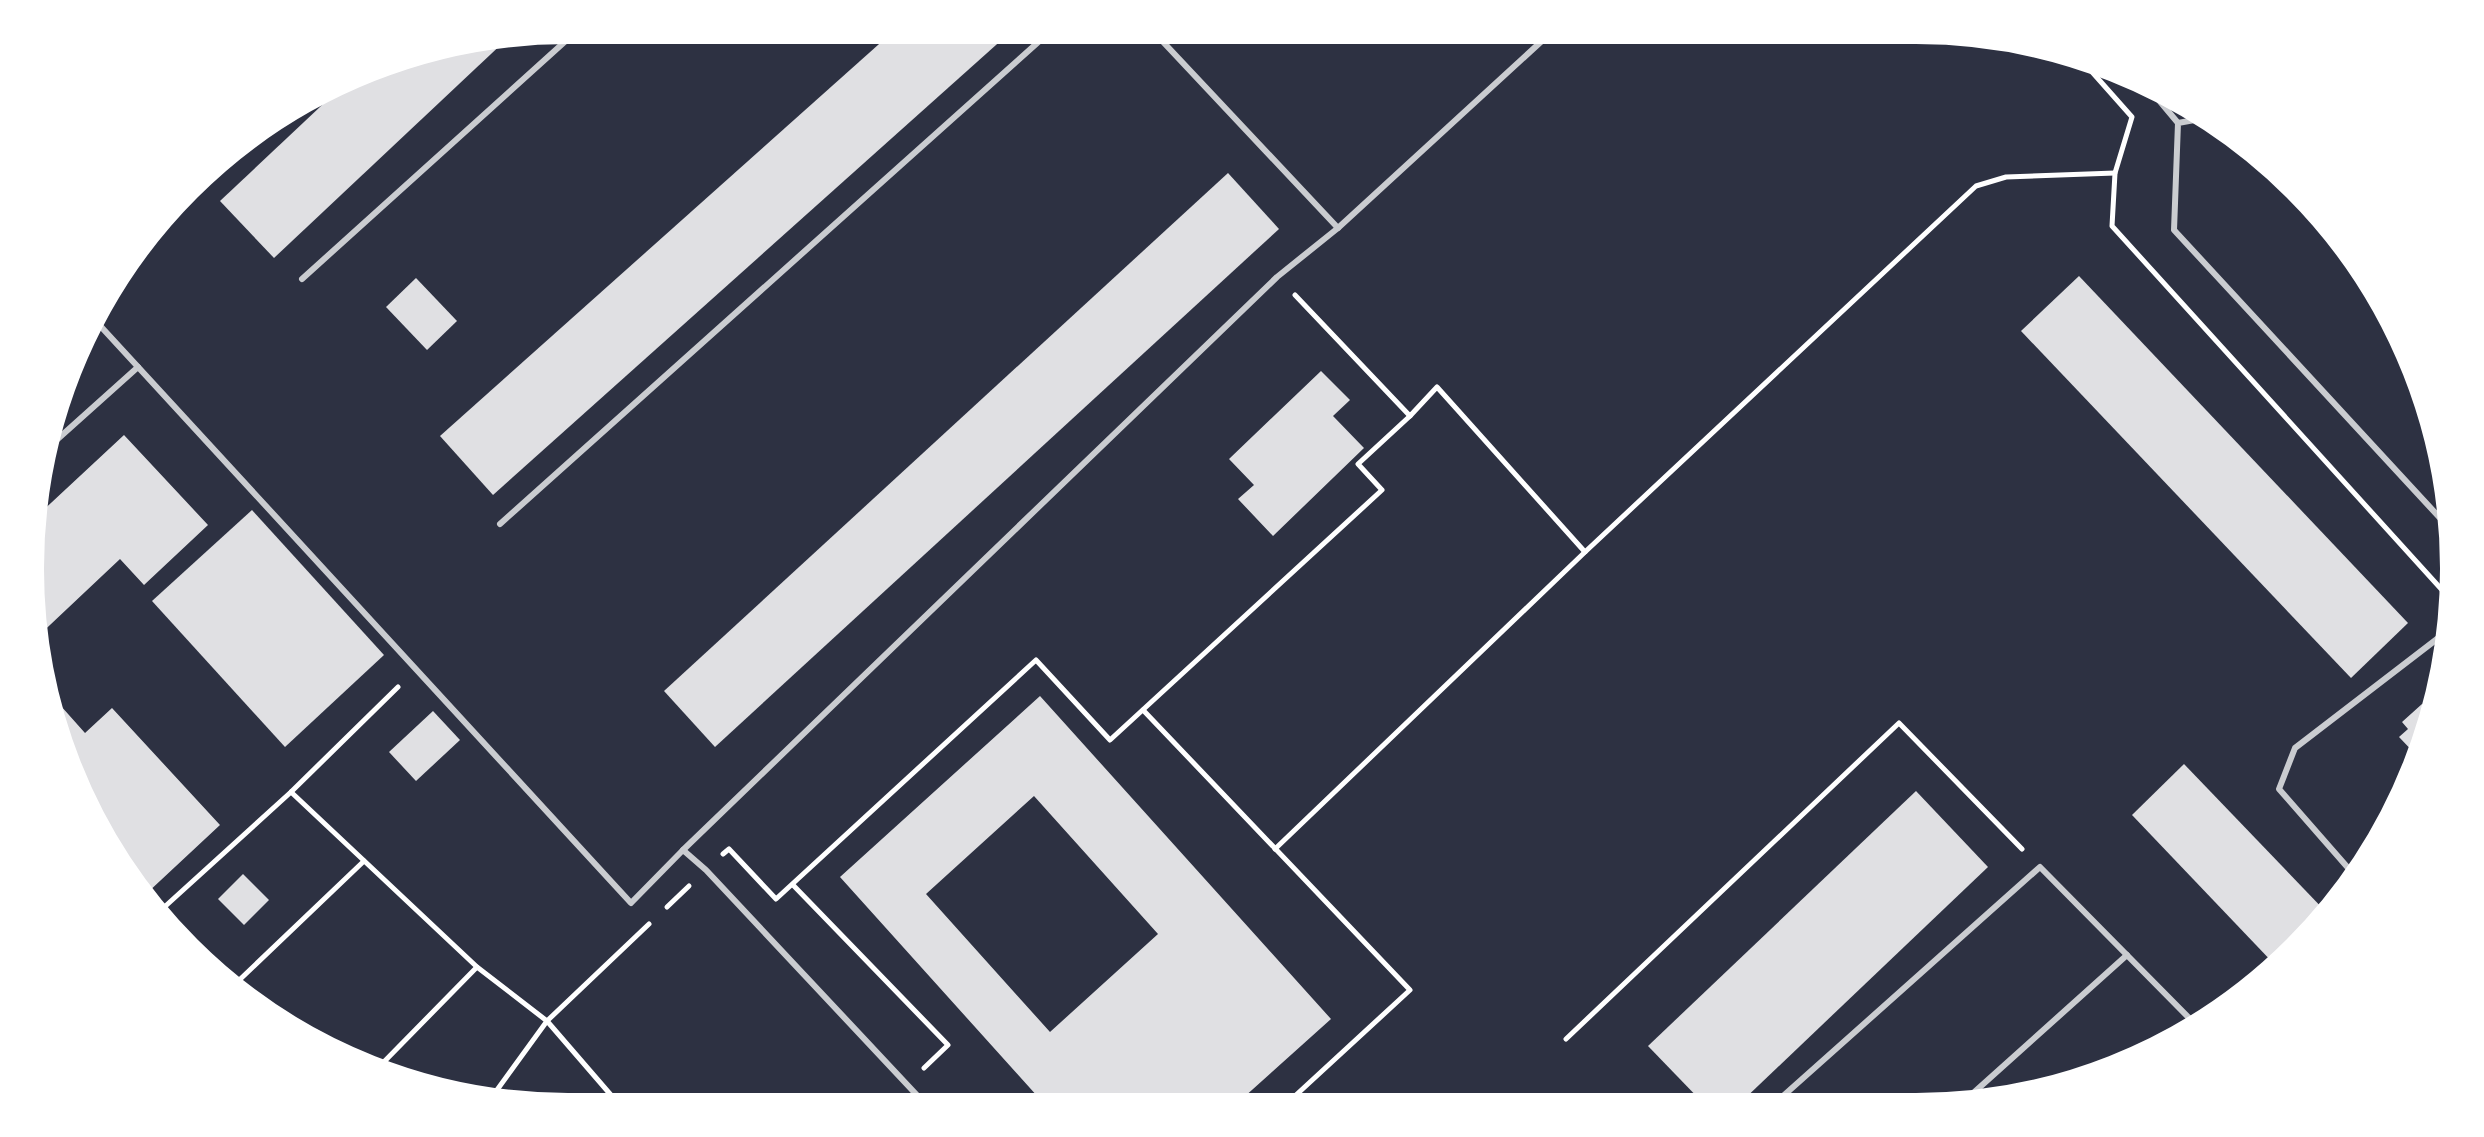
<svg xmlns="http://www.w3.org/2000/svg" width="2484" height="1137" font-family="'DejaVu Sans',sans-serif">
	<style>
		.building { fill: #e0e0e3; fill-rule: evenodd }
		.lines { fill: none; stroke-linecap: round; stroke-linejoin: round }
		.path { stroke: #fff; stroke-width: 5 }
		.service { stroke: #caccd0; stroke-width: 6 }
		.rim { fill: none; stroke: #fff; stroke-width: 4 }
	</style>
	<rect width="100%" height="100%" fill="#2d3142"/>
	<!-- building -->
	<g class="building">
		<path d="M897,28H1015L493,495L440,436Z"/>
		<path d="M508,38L274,258L220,201L354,75L394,57Z"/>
		<path d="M1228,173L1279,229L715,747L664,691Z"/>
		<path d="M2079,276L2408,623L2351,678L2021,331Z"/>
		<path d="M416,278L457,321L427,350L386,307Z"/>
		<path d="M1321,371L1350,400L1333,416L1364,448L1273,536L1238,499L1254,485L1229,459Z"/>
		<path d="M124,435L208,525L144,585L120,559L33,641L37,516Z"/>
		<path d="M252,510L384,655L285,747L152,601Z"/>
		<path d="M44,687L85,733L112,708L220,825L146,894L100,838L57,743Z"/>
		<path d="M1040,696L1331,1019L1233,1107H1047L840,877ZM1034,796L1158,934L1050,1032L926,894Z"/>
		<path d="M2438,699L2420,759L2399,737L2408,729L2402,722L2422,704L2427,709Z"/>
		<path d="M433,711L460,740L416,781L389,752Z"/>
		<path d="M2184,764L2328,914L2276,966L2132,815Z"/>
		<path d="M1916,791L1988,867L1738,1105H1705L1648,1046Z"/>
		<path d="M243,874L269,900L244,925L218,899Z"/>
	</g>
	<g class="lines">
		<!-- path -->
		<g class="path">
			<path d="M2077,55L2132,117L2115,173L2112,226L2453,602"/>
			<path d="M1295,295L1410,416L1437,387L1585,552"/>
			<path d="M1143,710L1410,990L1283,1107"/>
			<path d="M291,792L477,967"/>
			<path d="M1275,849L1585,552L1976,186L2006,177L2115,173"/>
			<path d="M723,854L729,849L776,899L1036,660L1110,740L1382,490L1358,464L1410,416"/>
			<path d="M793,885L948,1045L924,1068"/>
			<path d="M667,907L689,886"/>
			<path d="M160,911L291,792L398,687"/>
			<path d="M232,987L364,861"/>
			<path d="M1566,1039L1899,723L2022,849"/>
			<path d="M374,1072L477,967L547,1021L623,1109"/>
			<path d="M489,1101L547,1021L649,924"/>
			<path d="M883,1108L891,1100"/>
		</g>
		<!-- service -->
		<g class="service">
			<path d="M1150,28L1338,228"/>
			<path d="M2142,80L2178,123"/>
			<path d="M2211,117L2178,123L2174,230L2452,531"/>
			<path d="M302,279L580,28"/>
			<path d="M93,318L631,903L683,850L706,870L929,1108"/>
			<path d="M51,445L138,367"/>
			<path d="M500,524L1054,28"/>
			<path d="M683,850L1277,277L1338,228L1556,28"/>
			<path d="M2356,877L2279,789L2295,748L2450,629"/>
			<path d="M1961,1104L2127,955"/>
			<path d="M1773,1105L2040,867L2196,1025"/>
		</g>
	</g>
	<!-- crop -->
	<path d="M0 0H2484V1137H0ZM568 42H1916A526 526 0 0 1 2442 568V569A526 526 0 0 1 1916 1095H568A526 526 0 0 1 42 569V568A526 526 0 0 1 568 42Z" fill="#fff" fill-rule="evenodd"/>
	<path class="rim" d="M568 42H1916A526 526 0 0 1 2442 568V569A526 526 0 0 1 1916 1095H568A526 526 0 0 1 42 569V568A526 526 0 0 1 568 42Z"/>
</svg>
